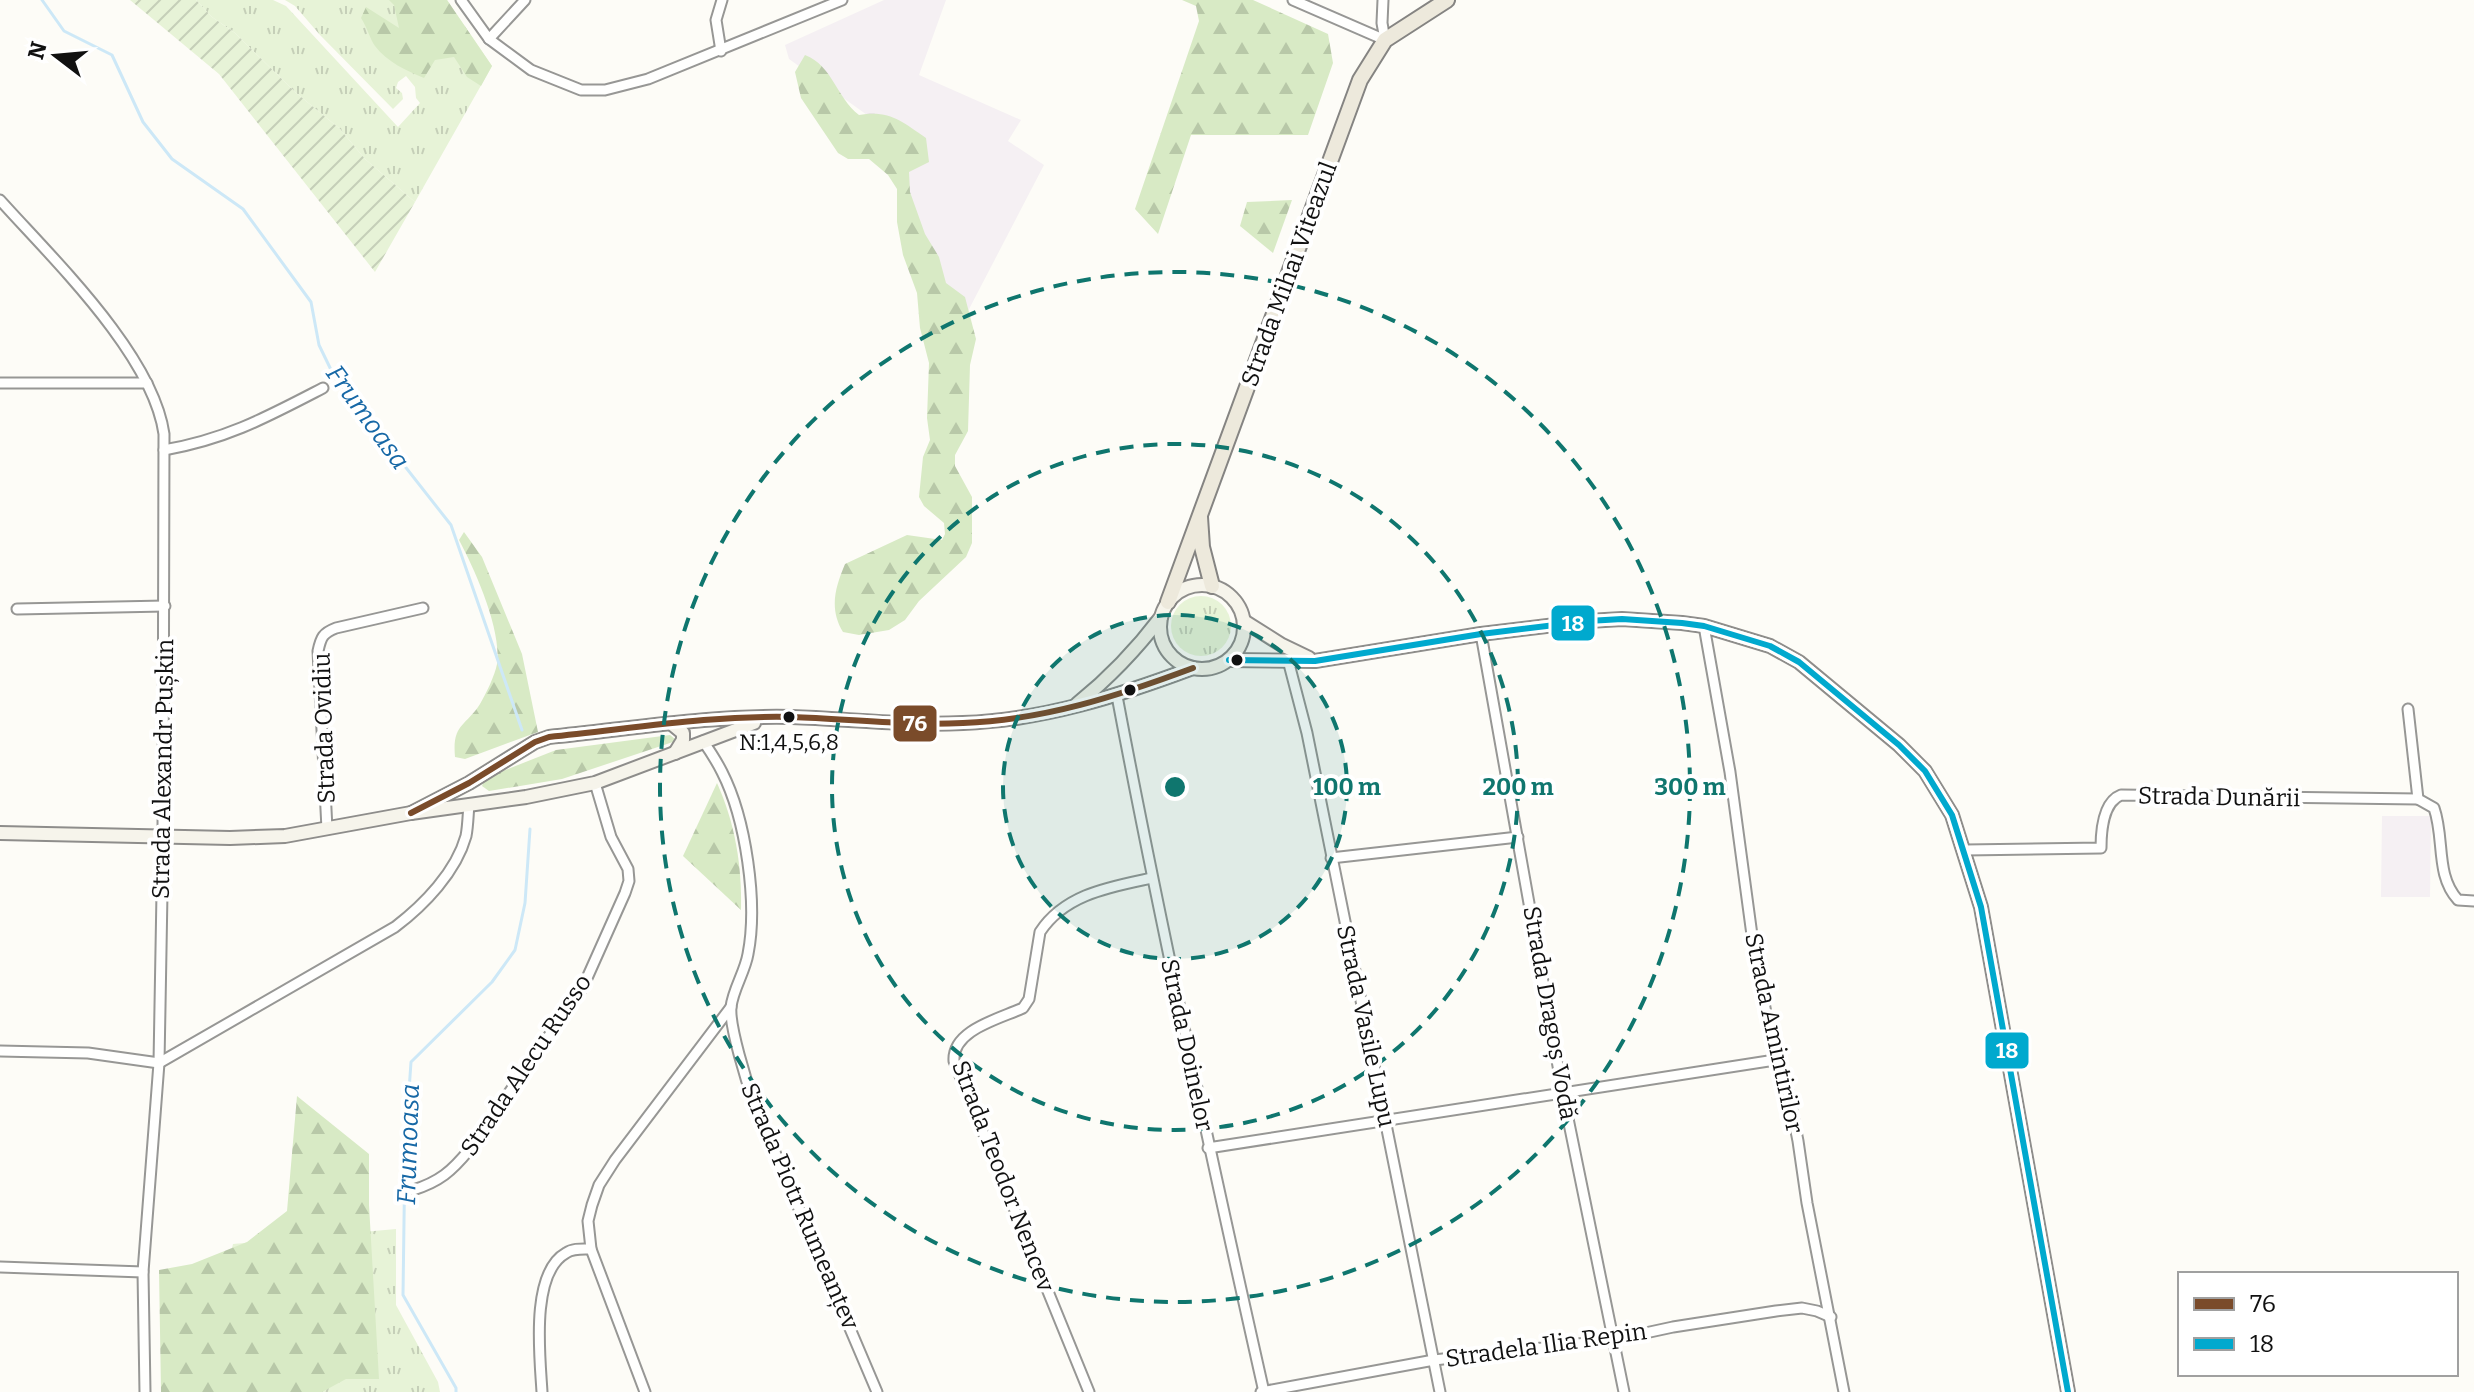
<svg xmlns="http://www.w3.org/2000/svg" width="2474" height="1392" font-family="Bitter,serif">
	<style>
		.industrial { fill: #f5f0f3 }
		.grass { fill: url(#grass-tufts) }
		.forest { fill: url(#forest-firs) }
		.garden { fill: url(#garden-furrows) }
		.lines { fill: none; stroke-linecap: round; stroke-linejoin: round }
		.stream { stroke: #cde8f7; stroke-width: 3 }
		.street-casing { stroke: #979795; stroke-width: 13 }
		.secondary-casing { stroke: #8e8d8b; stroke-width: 16 }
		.primary-casing { stroke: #858482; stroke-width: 18 }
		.street { stroke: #fffffe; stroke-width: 9 }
		.secondary { stroke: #f6f4eb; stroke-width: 12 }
		.primary { stroke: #ede9dc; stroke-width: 14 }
		.bus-1-casing { stroke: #fff; stroke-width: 12 }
		.bus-2-casing { stroke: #fff; stroke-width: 12 }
		.bus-1 { stroke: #7a4b2a; stroke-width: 6 }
		.bus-2 { stroke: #00a9ce; stroke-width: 6 }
		.ring { fill: none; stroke: #0f766e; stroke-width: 4; stroke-dasharray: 14 10 }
		.bus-dot { fill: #111; stroke: #fff; stroke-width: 3 }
		.labels { text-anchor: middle; stroke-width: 8; stroke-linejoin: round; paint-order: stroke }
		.bus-label { font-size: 22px; fill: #111; stroke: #fff }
		.street-label { font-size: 24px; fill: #111; stroke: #fff }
		.water-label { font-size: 26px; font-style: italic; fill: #1768a6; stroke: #fff }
		.centre { fill: #0f766e; stroke: #fff; stroke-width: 4 }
		.ring-label { font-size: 24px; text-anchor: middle; font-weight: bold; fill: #0f766e; stroke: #fff; stroke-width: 8; stroke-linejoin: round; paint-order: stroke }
		.line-badge { stroke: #fff; stroke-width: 3 }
		.badge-label { font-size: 22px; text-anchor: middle; font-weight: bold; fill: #fff }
	</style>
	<defs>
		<pattern id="grass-tufts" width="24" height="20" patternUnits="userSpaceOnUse" patternTransform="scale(2)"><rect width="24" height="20" fill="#e7f3d7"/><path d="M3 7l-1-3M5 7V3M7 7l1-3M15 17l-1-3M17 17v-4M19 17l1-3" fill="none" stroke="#c5cfb8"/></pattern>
		<pattern id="forest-firs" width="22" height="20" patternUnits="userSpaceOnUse" patternTransform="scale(2)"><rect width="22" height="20" fill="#d8eac5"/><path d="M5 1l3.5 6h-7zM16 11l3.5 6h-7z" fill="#b8c8a8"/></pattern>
		<pattern id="garden-furrows" width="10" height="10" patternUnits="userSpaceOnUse" patternTransform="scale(2)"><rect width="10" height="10" fill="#e7f3d7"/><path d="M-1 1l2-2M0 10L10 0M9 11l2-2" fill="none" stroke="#c5cfb8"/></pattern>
	</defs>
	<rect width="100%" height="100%" fill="#fdfcf7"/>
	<!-- industrial -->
	<g class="industrial">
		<path d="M884,0H946L919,75L1021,120L1008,141L1044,165L967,313L926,263L881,125L789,59L785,45Z"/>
		<path d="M2382,816H2431L2430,897H2381Z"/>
	</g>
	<!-- grass -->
	<g class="grass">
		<path d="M196,0H273L286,6L398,127L420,103L416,98L415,87L406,76L398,82L396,88L402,93L403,99L393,109L320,35L295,6L285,0H447L492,66L415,202L365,159L340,129L295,92L235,33L212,17Z"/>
		<circle cx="1201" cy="626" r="30"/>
		<path d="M396,1229V1305L438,1382L440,1392H230L227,1269L233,1244Z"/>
	</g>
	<!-- forest -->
	<g class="forest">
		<path d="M389,0H447L492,66L481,86L467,77L454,57L435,60L424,78C407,71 387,62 375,46C370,39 367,27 361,18L366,7L399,28L394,5Z"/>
		<path d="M1182,0H1253L1328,34L1333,63L1308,135H1191L1158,234L1135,209L1199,21L1196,6Z"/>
		<path d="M805,55C833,66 836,97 859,115C890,110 901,121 926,138L929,162L909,172L910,192L925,234L939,257L946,283L965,297L976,339L970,365L968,431L955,455V466L972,497V543L966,557L919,601L905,620L889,630L859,635L843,632C829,609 835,588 845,564L907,535L942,540L945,534L944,523L924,506L919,497L923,457L930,440L927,418L929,363L920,328L917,293L903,255L897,222V189L888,175L869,159H848L838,153L801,98L795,72Z"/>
		<path d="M1292,200L1273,253L1240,226L1247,202Z"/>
		<path d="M464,532L482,557L522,654L538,732L465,759L455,757C452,724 465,727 480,704C486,694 495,675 497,664C502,630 475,570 459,540Z"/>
		<path d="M670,735L675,739L673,742L562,779L489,791L482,786L485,778L556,750Z"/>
		<path d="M717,783C735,823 742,865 741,910L683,856Z"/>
		<path d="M297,1096L369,1154V1205L379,1379H346L322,1392H161L159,1270L192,1264L247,1242L287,1211Z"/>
	</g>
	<!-- garden -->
	<path class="garden" d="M130,0H196L212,17L235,33L295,92L340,129L365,159L415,202L375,272L219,74Z"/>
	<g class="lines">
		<!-- stream -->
		<g class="stream">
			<path d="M42,0L64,31L112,55L143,122L172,159L243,209L311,302L319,345L334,376L451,525L522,730"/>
			<path d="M456,1392V1388L403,1295L405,1148L411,1062L492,982L515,950L525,903L530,829"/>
		</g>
		<!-- street casing -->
		<g class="street-casing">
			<g id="street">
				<path d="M461,0L489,39L531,70L581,90H605L648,79L842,0"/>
				<path d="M1293,0L1385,40"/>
				<path d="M1383,0L1382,23L1385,40"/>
				<path d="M489,39L525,0"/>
				<path d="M721,51L716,20L722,0"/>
				<path d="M0,200C53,259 153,355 164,434L163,836L159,1063L143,1272L145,1392"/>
				<path d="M0,383H147"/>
				<path d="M164,450C227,439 267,417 323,388"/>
				<path d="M17,609L165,606"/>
				<path d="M1704,626L1730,772L1754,950L1775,1060L1788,1091L1798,1141L1807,1203L1844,1392"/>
				<path d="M1481,634L1563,1094L1624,1392"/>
				<path d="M1288,660L1307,733L1440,1392"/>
				<path d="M1117,696C1161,929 1212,1161 1264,1392"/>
				<path d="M2408,709L2418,799L2434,808C2445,839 2435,875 2458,900L2474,901"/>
				<path d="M703,741C710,751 717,762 722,772C746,819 758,903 748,954C745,972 733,989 731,1007C729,1026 747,1083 754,1103L877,1392"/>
				<path d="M327,829L318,651C321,637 323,633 336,628L423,608"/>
				<path d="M1965,850L2101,848C2101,832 2103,802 2121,795L2418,799"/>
				<path d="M1331,858L1518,837"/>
				<path d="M0,1051L88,1053L159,1063L395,927C424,905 456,872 466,836C468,826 468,815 469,804"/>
				<path d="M1208,1148L1775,1060"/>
				<path d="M413,1190C439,1182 452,1171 469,1150L583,987L625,893L629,881L628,869L611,837L595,783"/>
				<path d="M0,1267L143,1272"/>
				<path d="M542,1392C540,1357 530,1273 566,1253C573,1248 582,1249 591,1249"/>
				<path d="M645,1392L591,1249L588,1221L592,1205L599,1185L615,1160L731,1007"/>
				<path d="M1089,1392L954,1061C952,1030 999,1019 1023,1008L1029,999L1040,932C1065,894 1110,887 1152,878"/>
				<path d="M1261,1392L1434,1360L1613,1340L1673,1327L1776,1311L1802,1308L1817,1311L1831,1317"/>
			</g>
		</g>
		<!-- secondary casing -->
		<g class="secondary-casing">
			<g id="secondary">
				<circle cx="1202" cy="627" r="42"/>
				<path d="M1244,621L1282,645L1309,658"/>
				<path d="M1229,660L1315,661L1481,634L1588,621L1622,619L1682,623L1704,626L1770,646L1799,662L1899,745L1925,771L1952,815L1981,907L2068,1392"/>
				<path d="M1077,704C1109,678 1136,650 1161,617"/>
				<path d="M672,724L683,733V740L675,753"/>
				<path d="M411,813L469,783L535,742L549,737C630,729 711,715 792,717C849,719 906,726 963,723C1044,720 1118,696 1193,668"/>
				<path d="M0,833L230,838L285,836L411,813L526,797L595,783L754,723"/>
			</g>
		</g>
		<!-- primary casing -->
		<g class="primary-casing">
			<g id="primary">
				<path d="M1200,517L1202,547L1212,586"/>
				<path d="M1168,602L1360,80L1385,40L1447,0"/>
			</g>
		</g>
		<!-- street -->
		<use href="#street" class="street"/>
		<!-- secondary -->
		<use href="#secondary" class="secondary"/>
		<!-- primary -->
		<use href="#primary" class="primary"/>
		<!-- bus-1 casing -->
		<g class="bus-1-casing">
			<path id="bus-1" d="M411,813L469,783L535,742L549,737C630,729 711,715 792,717C849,719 906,726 963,723C1044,720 1118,696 1193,668"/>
		</g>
		<!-- bus-2 casing -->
		<g class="bus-2-casing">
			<path id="bus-2" d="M1229,660L1315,661L1481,634L1588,621L1622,619L1682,623L1704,626L1770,646L1799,662L1899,745L1925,771L1952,815L1981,907L2068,1392"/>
		</g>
		<!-- bus-1 -->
		<use href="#bus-1" class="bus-1"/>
		<!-- bus-2 -->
		<use href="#bus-2" class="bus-2"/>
	</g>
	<!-- distance rings -->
	<circle cx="1175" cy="787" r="172" fill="#0f766e" fill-opacity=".12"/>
	<g class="ring">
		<circle cx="1175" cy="787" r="172"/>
		<circle cx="1175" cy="787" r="343"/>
		<circle cx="1175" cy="787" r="515"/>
	</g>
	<!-- markers -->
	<g class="bus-dot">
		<circle cx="1237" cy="660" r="7"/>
		<circle cx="1130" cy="690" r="7"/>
		<circle cx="789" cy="717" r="7"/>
	</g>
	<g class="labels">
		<!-- bus labels -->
		<g class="bus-label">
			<text x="789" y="750">N:1,4,5,6,8</text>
		</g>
		<!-- street labels -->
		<g class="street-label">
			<text transform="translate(1289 274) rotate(-70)" y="8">Strada Mihai Viteazul</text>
			<text transform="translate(324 728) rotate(-92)" y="8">Strada Ovidiu</text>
			<text transform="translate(163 769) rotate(-89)" y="8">Strada Alexandr Pușkin</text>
			<text transform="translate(2219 797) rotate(1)" y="8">Strada Dunării</text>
			<text transform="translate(1550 1013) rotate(80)" y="8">Strada Dragoș Vodă</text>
			<text transform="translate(1366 1026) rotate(78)" y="8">Strada Vasile Lupu</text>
			<text transform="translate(1774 1033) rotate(78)" y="8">Strada Amintirilor</text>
			<text transform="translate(1187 1045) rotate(78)" y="8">Strada Doinelor</text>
			<text transform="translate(526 1065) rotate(-56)" y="8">Strada Alecu Russo</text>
			<text transform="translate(1003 1176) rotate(69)" y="8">Strada Teodor Nencev</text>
			<text transform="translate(800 1206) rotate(67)" y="8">Strada Piotr Rumeanțev</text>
			<text transform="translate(1546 1345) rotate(-8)" y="8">Stradela Ilia Repin</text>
		</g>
		<!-- water labels -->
		<g class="water-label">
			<text transform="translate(368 417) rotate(54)" y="9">Frumoasa</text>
			<text transform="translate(408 1144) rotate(-88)" y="9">Frumoasa</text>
		</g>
	</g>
	<circle cx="1175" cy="787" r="12" class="centre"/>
	<g class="ring-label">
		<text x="1347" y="795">100 m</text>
		<text x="1518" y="795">200 m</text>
		<text x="1690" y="795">300 m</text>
	</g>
	<g class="line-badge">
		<rect x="1550" y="604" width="46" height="38" rx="8" fill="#00a9ce"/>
		<rect x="892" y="704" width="46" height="39" rx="8" fill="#7a4b2a"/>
		<rect x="1984" y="1031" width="46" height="39" rx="8" fill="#00a9ce"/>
	</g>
	<g class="badge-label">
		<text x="1573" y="631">18</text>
		<text x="915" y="731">76</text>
		<text x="2007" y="1058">18</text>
	</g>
	<!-- legend -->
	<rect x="2178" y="1272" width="280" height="104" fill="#ffffff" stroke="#a0a0a0" stroke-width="2"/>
	<rect x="2194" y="1298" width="40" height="12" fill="#7a4b2a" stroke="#a0a0a0" stroke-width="2"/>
	<text x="2250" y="1312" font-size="24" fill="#111111">76</text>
	<rect x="2194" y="1338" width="40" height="12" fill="#00a9ce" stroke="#a0a0a0" stroke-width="2"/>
	<text x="2250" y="1352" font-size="24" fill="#111111">18</text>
	<!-- north arrow -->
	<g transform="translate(56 56) rotate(286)" stroke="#ffffff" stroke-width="6" paint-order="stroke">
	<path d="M0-6L14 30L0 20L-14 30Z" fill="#111111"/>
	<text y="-12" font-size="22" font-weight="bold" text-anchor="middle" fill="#111111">N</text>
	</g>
</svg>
